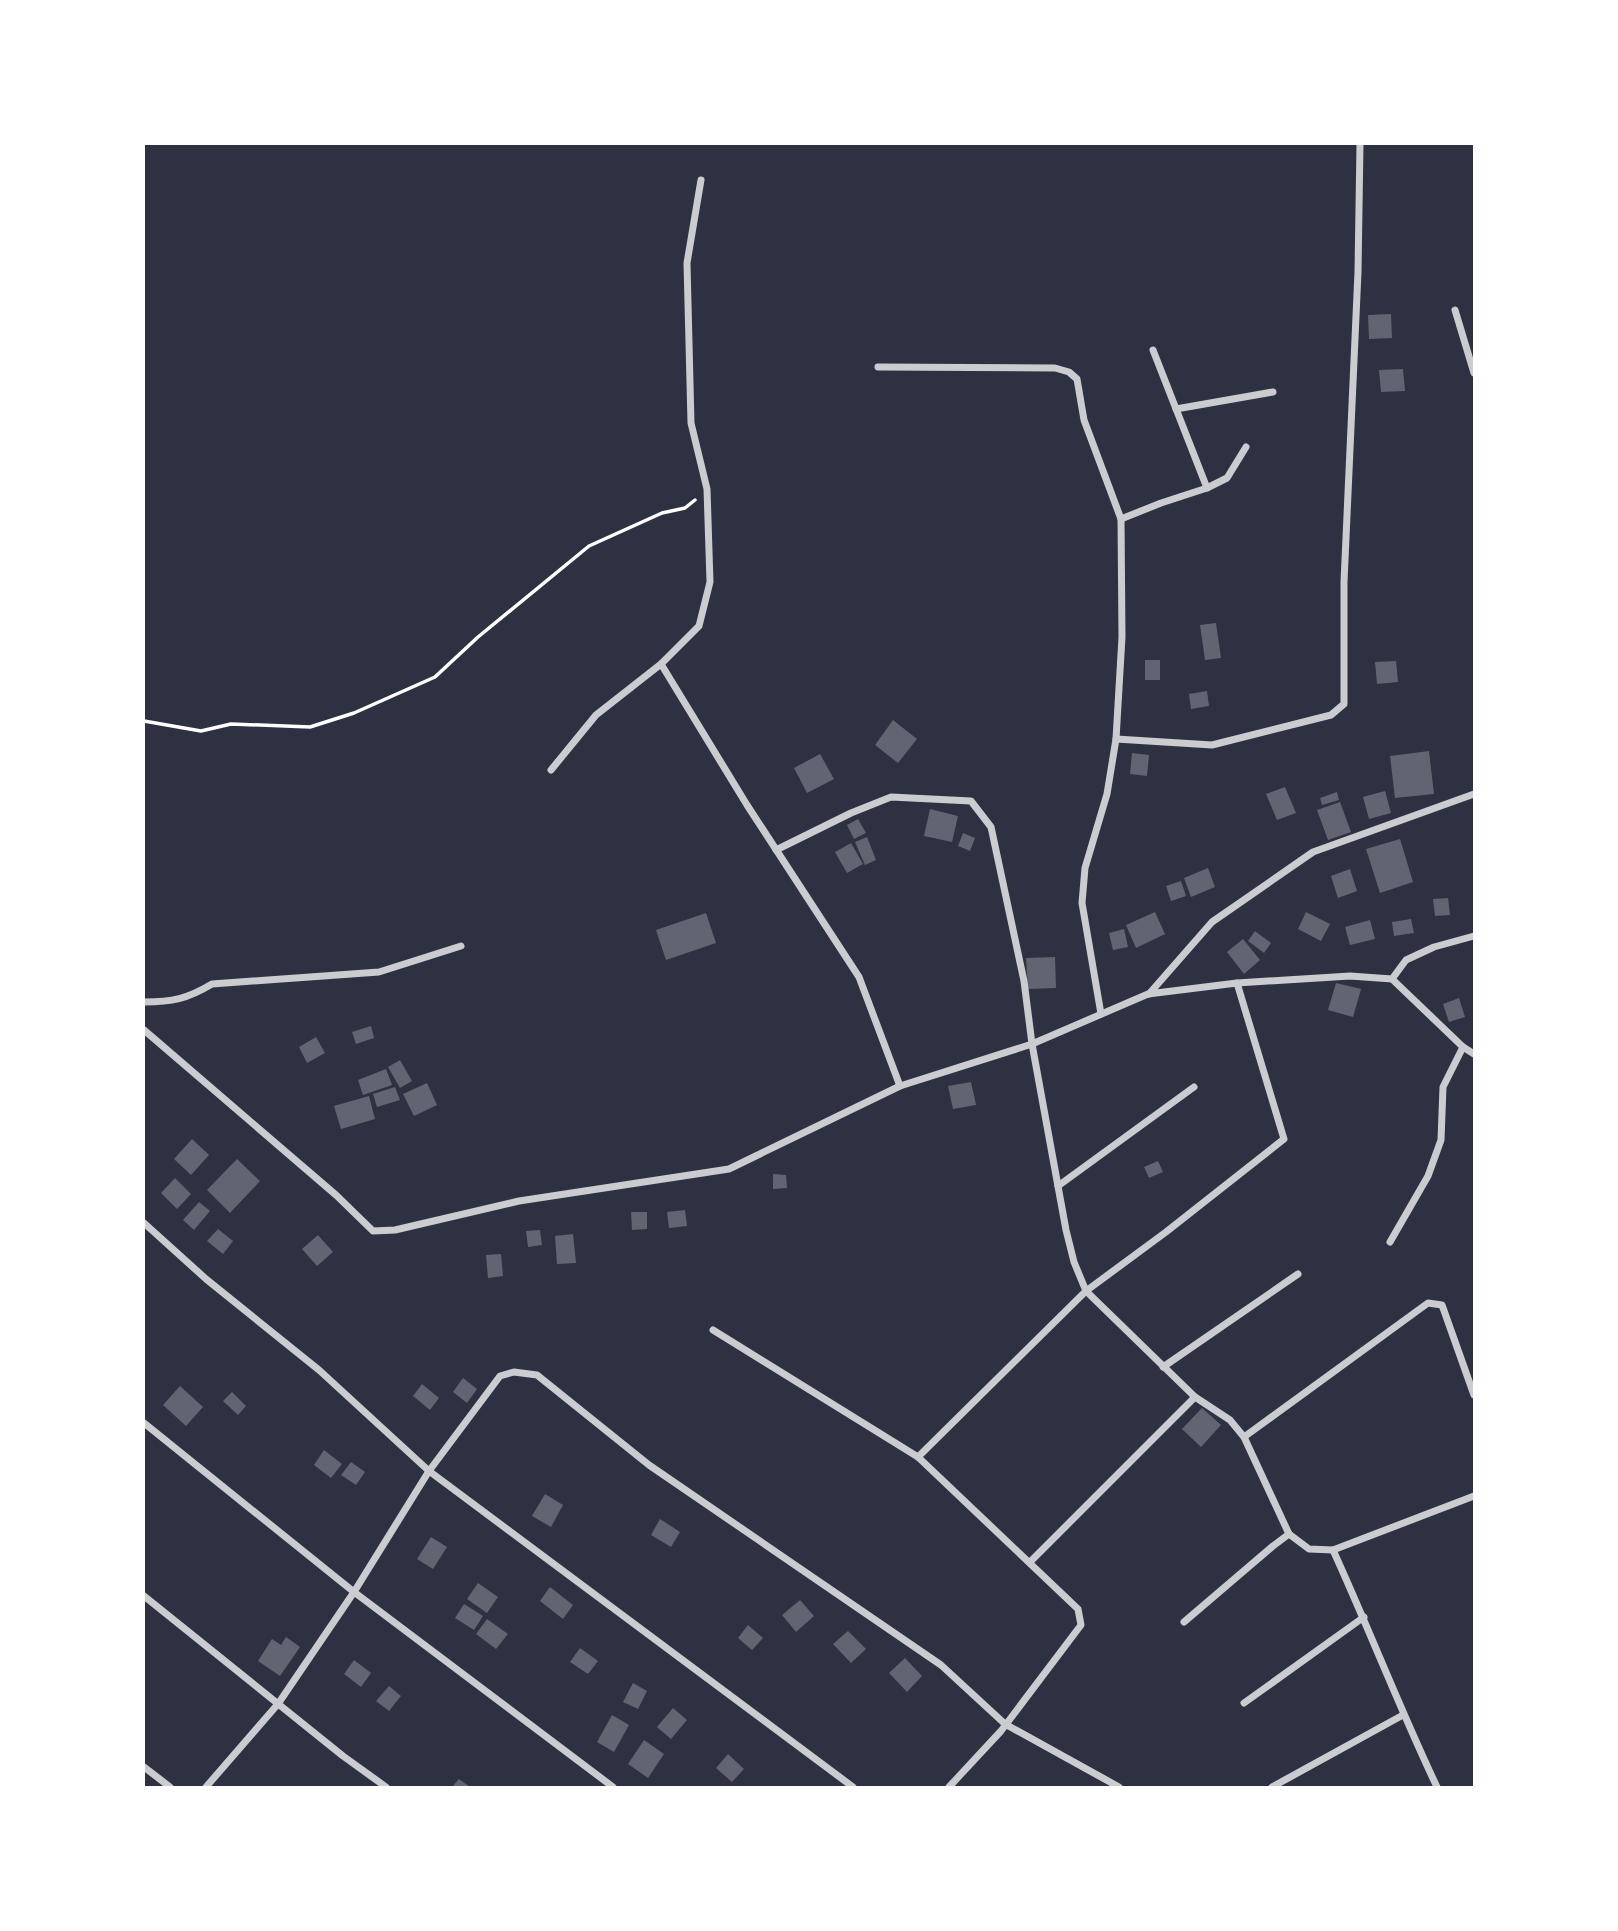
<svg xmlns="http://www.w3.org/2000/svg" width="1618" height="1931" font-family="Bitter,serif">
	<style>
		.building { fill: #626471 }
		.lines { fill: none; stroke-linecap: round; stroke-linejoin: round }
		.path { stroke: #fff; stroke-width: 3.5 }
		.minor { stroke: #caccd0; stroke-width: 7 }
	</style>
	<rect width="100%" height="100%" fill="#2d3142"/>
	<!-- building -->
	<g class="building">
		<path d="M1391,314L1392,338L1369,339L1368,315Z"/>
		<path d="M1403,369L1405,391L1381,392L1379,370Z"/>
		<path d="M1216,623L1221,658L1205,660L1200,625Z"/>
		<rect x="1145" y="660" width="15" height="20"/>
		<path d="M1396,661L1398,682L1377,684L1375,662Z"/>
		<path d="M1207,691L1209,706L1191,709L1189,694Z"/>
		<path d="M893,720L917,739L898,763L875,745Z"/>
		<path d="M1429,751L1434,794L1395,798L1390,756Z"/>
		<path d="M1132,753L1149,755L1147,776L1130,774Z"/>
		<path d="M820,754L834,779L807,793L794,768Z"/>
		<path d="M1285,787L1296,813L1277,820L1266,794Z"/>
		<path d="M1385,791L1391,813L1369,819L1363,797Z"/>
		<path d="M1337,792L1339,800L1322,805L1320,798Z"/>
		<path d="M1340,802L1351,832L1328,840L1317,810Z"/>
		<path d="M930,809L958,816L952,842L924,836Z"/>
		<path d="M858,819L866,833L854,839L847,825Z"/>
		<path d="M963,833L975,838L970,851L958,846Z"/>
		<path d="M867,837L876,860L865,865L855,842Z"/>
		<path d="M1400,839L1413,882L1380,893L1366,849Z"/>
		<path d="M851,843L863,864L847,873L835,852Z"/>
		<path d="M1208,868L1215,887L1191,897L1184,878Z"/>
		<path d="M1350,869L1357,891L1338,898L1331,876Z"/>
		<path d="M1181,881L1186,896L1171,901L1166,886Z"/>
		<path d="M1448,898L1450,915L1435,916L1433,899Z"/>
		<path d="M1155,912L1165,934L1136,948L1126,925Z"/>
		<path d="M1306,912L1330,924L1321,941L1298,929Z"/>
		<path d="M706,913L716,943L666,960L656,930Z"/>
		<path d="M1411,919L1414,933L1394,936L1392,922Z"/>
		<path d="M1370,920L1375,939L1350,945L1345,927Z"/>
		<path d="M1124,929L1128,947L1113,950L1109,933Z"/>
		<path d="M1255,931L1271,943L1264,953L1248,941Z"/>
		<path d="M1243,939L1260,960L1244,974L1227,952Z"/>
		<path d="M1055,957L1056,988L1028,989L1026,958Z"/>
		<path d="M1336,983L1361,989L1353,1017L1328,1010Z"/>
		<path d="M1459,998L1465,1017L1449,1022L1443,1004Z"/>
		<path d="M371,1026L374,1038L356,1044L352,1032Z"/>
		<path d="M316,1037L325,1053L307,1063L299,1047Z"/>
		<path d="M400,1060L412,1081L400,1088L388,1067Z"/>
		<path d="M386,1069L392,1085L363,1095L358,1080Z"/>
		<path d="M971,1082L976,1105L953,1109L948,1086Z"/>
		<path d="M427,1083L437,1105L414,1116L403,1094Z"/>
		<path d="M395,1087L400,1100L377,1107L373,1094Z"/>
		<path d="M369,1096L375,1119L341,1129L334,1106Z"/>
		<path d="M192,1139L209,1155L191,1175L174,1159Z"/>
		<path d="M237,1159L260,1181L230,1213L207,1190Z"/>
		<path d="M1158,1161L1163,1172L1149,1178L1144,1167Z"/>
		<path d="M773,1174L786,1175L787,1188L773,1189Z"/>
		<path d="M175,1178L191,1194L177,1209L161,1193Z"/>
		<path d="M199,1202L210,1211L194,1230L183,1220Z"/>
		<path d="M685,1210L687,1226L669,1228L667,1212Z"/>
		<path d="M631,1212H647V1229L632,1230Z"/>
		<path d="M218,1229L233,1241L223,1254L207,1241Z"/>
		<path d="M540,1230L542,1245L528,1247L526,1231Z"/>
		<path d="M573,1234L576,1263L557,1264L555,1236Z"/>
		<path d="M318,1235L333,1252L317,1266L302,1249Z"/>
		<path d="M501,1254L503,1276L488,1278L486,1255Z"/>
		<path d="M463,1378L477,1389L467,1403L453,1392Z"/>
		<path d="M422,1384L439,1398L430,1410L413,1396Z"/>
		<path d="M180,1386L203,1407L186,1426L163,1405Z"/>
		<path d="M232,1392L246,1406L238,1415L223,1401Z"/>
		<path d="M1202,1408L1221,1425L1201,1447L1182,1429Z"/>
		<path d="M324,1450L342,1464L331,1478L314,1465Z"/>
		<path d="M351,1462L365,1472L356,1485L341,1475Z"/>
		<path d="M545,1494L563,1505L551,1527L532,1516Z"/>
		<path d="M660,1519L680,1532L671,1547L651,1535Z"/>
		<path d="M431,1537L447,1547L433,1569L417,1559Z"/>
		<path d="M478,1583L498,1597L487,1613L467,1599Z"/>
		<path d="M550,1587L573,1605L563,1619L540,1601Z"/>
		<path d="M800,1600L814,1616L796,1632L782,1615Z"/>
		<path d="M464,1604L483,1616L474,1630L455,1618Z"/>
		<path d="M487,1619L508,1634L496,1649L476,1634Z"/>
		<path d="M748,1625L763,1638L752,1650L738,1638Z"/>
		<path d="M848,1631L866,1649L851,1663L833,1644Z"/>
		<path d="M286,1637L300,1647L280,1676L258,1661L272,1639L281,1645Z"/>
		<path d="M580,1648L598,1661L588,1674L570,1662Z"/>
		<path d="M905,1658L922,1676L907,1692L889,1673Z"/>
		<path d="M354,1660L371,1673L361,1687L344,1674Z"/>
		<path d="M633,1683L647,1691L638,1709L623,1702Z"/>
		<path d="M389,1686L401,1696L389,1711L376,1701Z"/>
		<path d="M673,1708L687,1720L671,1739L657,1727Z"/>
		<path d="M612,1715L629,1725L614,1752L597,1742Z"/>
		<path d="M644,1740L664,1754L648,1778L628,1764Z"/>
		<path d="M728,1754L744,1769L732,1782L716,1768Z"/>
		<path d="M459,1779L470,1787H452Z"/>
	</g>
	<g class="lines">
		<!-- path -->
		<path class="path" d="M144,721L201,731L231,724L310,727L354,713L435,677L478,637L589,546L662,513L685,508L695,500"/>
		<!-- minor -->
		<g class="minor">
			<path d="M1455,310L1474,373"/>
			<path d="M1153,350L1207,488"/>
			<path d="M878,367L1055,368L1069,372L1077,379L1084,420L1121,519L1122,637L1116,739L1107,794L1085,868L1082,903L1101,1014"/>
			<path d="M1176,409L1273,392"/>
			<path d="M1121,519L1161,503L1207,488L1227,478L1246,447"/>
			<path d="M661,664L747,805L859,977L900,1086"/>
			<path d="M1116,739L1212,745L1331,715L1344,704V582L1358,272L1360,144"/>
			<path d="M551,770L596,715L661,664L699,626L710,582L707,489L691,423L687,263L701,180"/>
			<path d="M776,850L851,813L891,797L971,801L991,827L1024,981L1032,1044L1066,1230L1074,1262L1086,1291L1195,1397L1031,1561"/>
			<path d="M1392,979L1406,960L1434,947L1474,936"/>
			<path d="M1149,994L1212,922L1313,852L1474,794"/>
			<path d="M144,1002C172,1002 187,999 212,984L379,972L461,946"/>
			<path d="M144,1030L336,1195L373,1231L395,1230L519,1201L729,1169L900,1086L1032,1044L1148,994L1237,983L1350,976L1392,979L1463,1047L1474,1054"/>
			<path d="M1058,1186L1194,1087"/>
			<path d="M144,1223L206,1279L319,1370L429,1471L853,1787"/>
			<path d="M1390,1242L1428,1176L1441,1140L1443,1087L1463,1047"/>
			<path d="M713,1330L918,1457L1078,1609L1081,1625L1001,1731L949,1787"/>
			<path d="M1163,1367L1298,1274"/>
			<path d="M144,1423L354,1592L613,1787"/>
			<path d="M1244,1437L1428,1303L1442,1305L1474,1395"/>
			<path d="M918,1457L1086,1291L1166,1232L1284,1139L1237,983"/>
			<path d="M1289,1534L1309,1549L1333,1550L1474,1496"/>
			<path d="M1333,1550C1369,1629 1400,1709 1437,1787"/>
			<path d="M144,1596L343,1756L386,1787"/>
			<path d="M1184,1622L1273,1546L1289,1534L1244,1437L1230,1420L1195,1397"/>
			<path d="M1244,1703L1364,1617"/>
			<path d="M144,1767L170,1787"/>
			<path d="M206,1787L278,1704L354,1592L429,1471L500,1376L514,1372L537,1375L649,1465L941,1665L1005,1724L1119,1787"/>
			<path d="M1272,1787L1403,1715"/>
		</g>
	</g>
	<!-- border -->
	<rect width="1618" height="1931" fill="none" stroke="#ffffff" stroke-width="290"/>
</svg>
